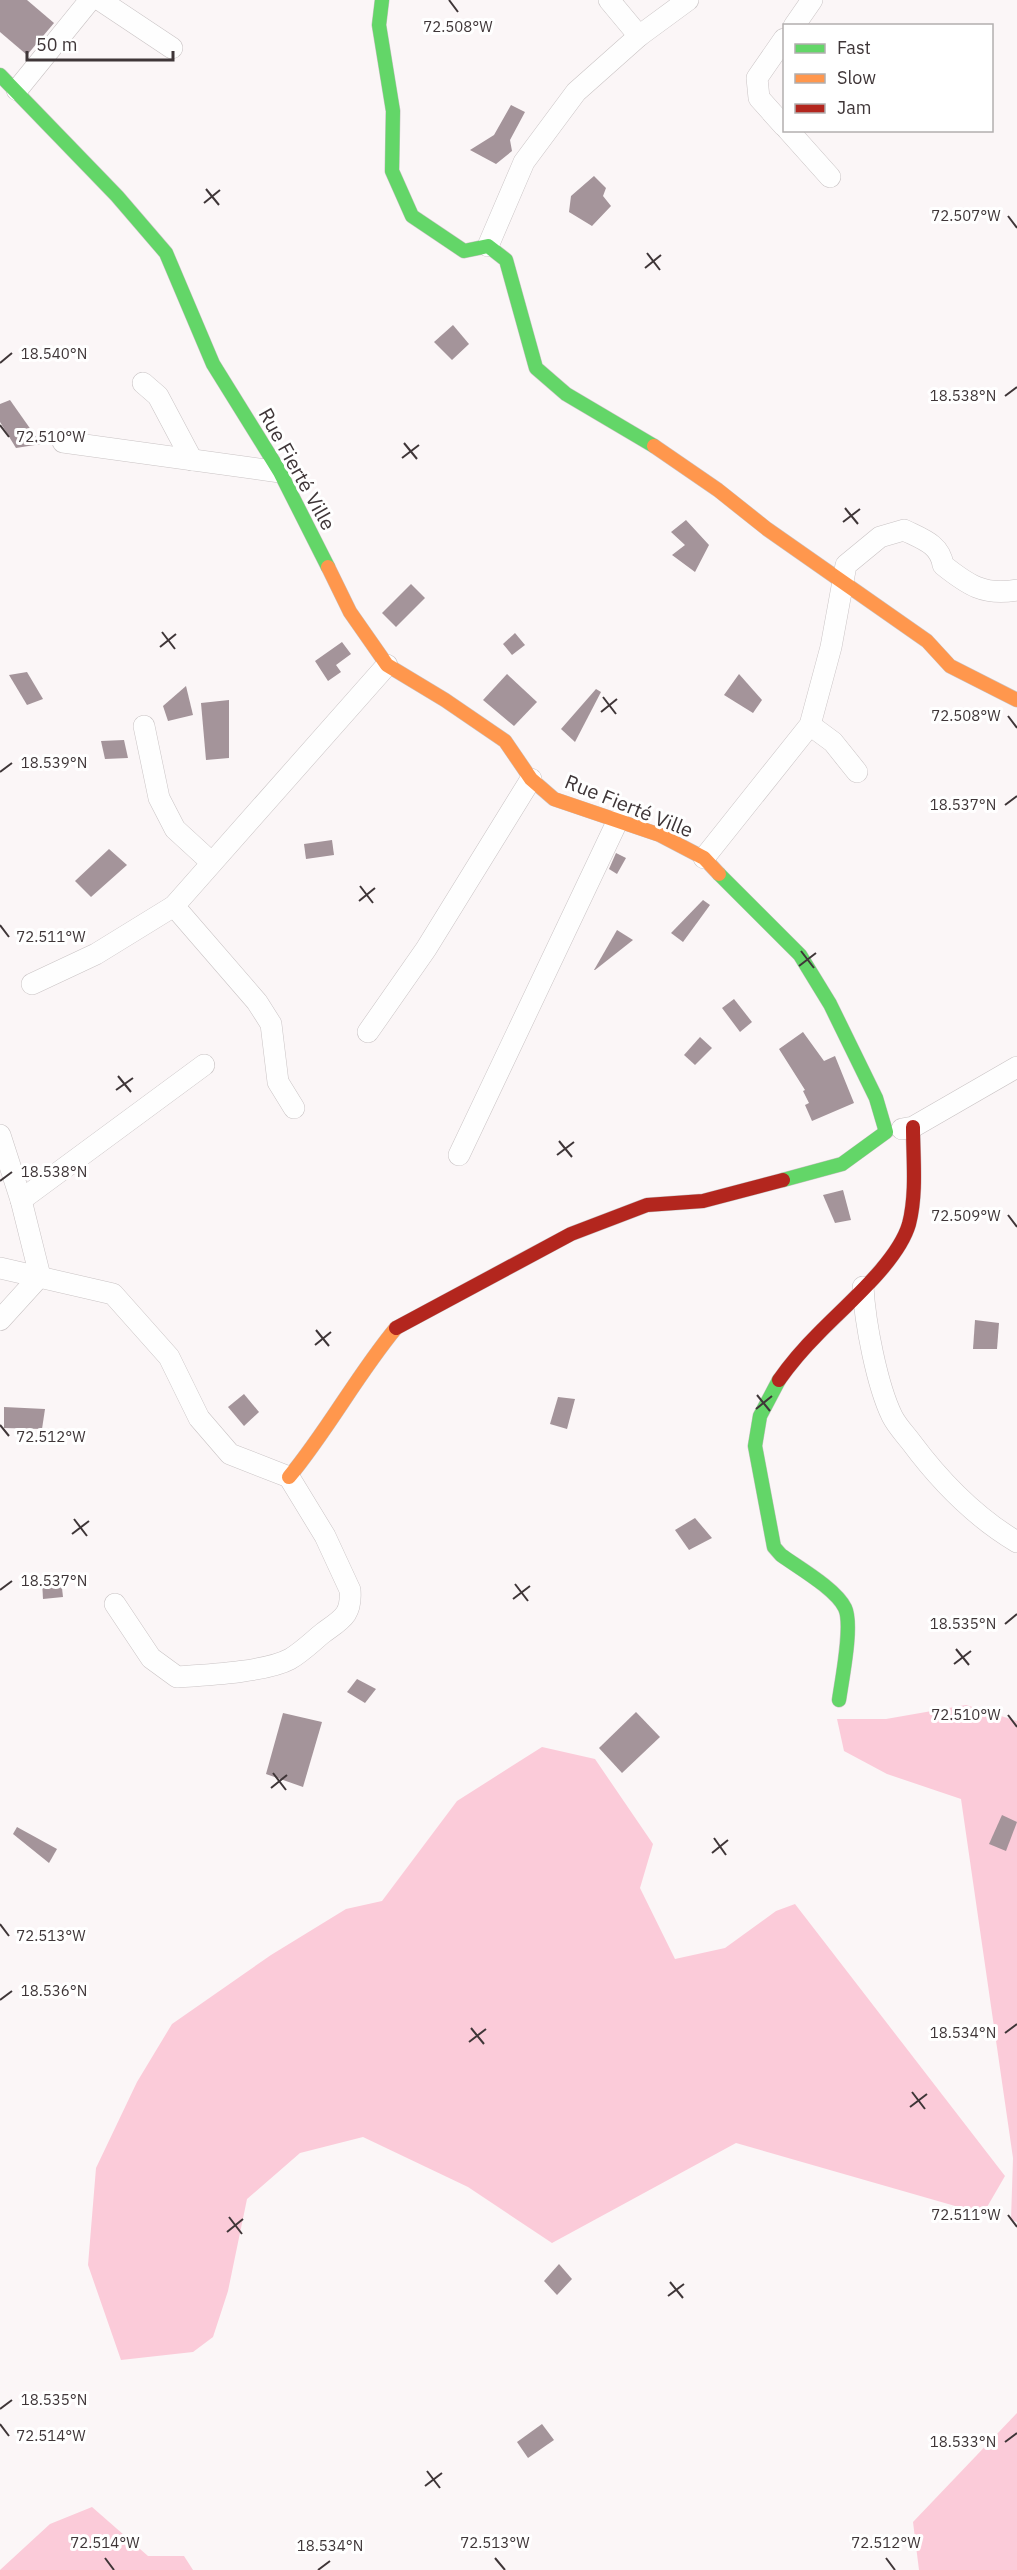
<svg xmlns="http://www.w3.org/2000/svg" width="1017" height="2570" font-family="'IBM Plex Sans',sans-serif">
	<style>
		.forest { fill: #fbcbd9 }
		.building { fill: #a4949a }
		.lines { fill: none; stroke-linecap: round; stroke-linejoin: round }
		.street-casing { stroke: #c9c3c4; stroke-width: 22 }
		.fast-casing { stroke: #c9c3c4; stroke-width: 15 }
		.slow-casing { stroke: #c9c3c4; stroke-width: 15 }
		.jam-casing { stroke: #c9c3c4; stroke-width: 15 }
		.street { stroke: #fefefe; stroke-width: 21 }
		.fast { stroke: #63d668; stroke-width: 14 }
		.slow { stroke: #ff974d; stroke-width: 14 }
		.jam { stroke: #b3261e; stroke-width: 14 }
		.ticks { fill: none; stroke: #3f3638; stroke-width: 2 }
		.labels { text-anchor: middle; stroke-width: 6; stroke-linejoin: round; paint-order: stroke }
		.street-label { font-size: 20px; fill: #3f3638; stroke: #fff }
		.ticks-label { font-size: 15px; text-anchor: middle; fill: #3f3638; stroke: #fff; stroke-width: 6; stroke-linejoin: round; paint-order: stroke }
	</style>
	<rect width="100%" height="100%" fill="#fbf6f7"/>
	<!-- forest -->
	<g class="forest">
		<path d="M966,1705L1017,1721V2222L1011,2220L1013,2158L961,1799L887,1774L844,1751L837,1719H886Z"/>
		<path d="M542,1747L595,1759L653,1844L640,1888L675,1959L725,1948L776,1911L795,1904L1005,2176L983,2214L736,2143L552,2243L468,2187L363,2137L300,2153L247,2199L228,2291L213,2337L193,2352L121,2360L88,2265L96,2168L137,2082L172,2024L271,1955L346,1909L382,1901L457,1801Z"/>
		<path d="M1017,2413V2570H919L913,2522Z"/>
		<path d="M92,2507L148,2556H184L193,2570H0L50,2524Z"/>
	</g>
	<!-- building -->
	<g class="building">
		<path d="M0,0H27L54,23L27,55L0,32Z"/>
		<path d="M511,105L525,112L510,140L512,151L496,164L470,150L494,135Z"/>
		<path d="M594,176L606,188L603,196L611,206L592,226L569,212L571,196Z"/>
		<path d="M453,325L469,344L452,360L434,342Z"/>
		<path d="M10,400L41,444L16,448L0,422V404Z"/>
		<path d="M686,520L709,545L695,572L672,555L685,545L671,532Z"/>
		<path d="M411,584L425,598L396,627L382,613Z"/>
		<path d="M515,633L525,645L512,655L503,644Z"/>
		<path d="M342,642L351,654L336,665L341,672L328,681L315,661Z"/>
		<path d="M27,672L43,699L27,705L9,675Z"/>
		<path d="M507,674L537,702L514,726L483,700Z"/>
		<path d="M739,674L762,700L753,713L724,695Z"/>
		<path d="M186,686L193,715L168,721L163,706Z"/>
		<path d="M596,689L601,692L575,742L561,729Z"/>
		<path d="M229,700V758L206,760L201,703Z"/>
		<path d="M124,740L128,758L105,759L101,741Z"/>
		<path d="M332,840L334,855L306,859L304,844Z"/>
		<path d="M109,849L127,865L91,897L75,881Z"/>
		<path d="M616,853L626,858L617,874L609,869Z"/>
		<path d="M703,900L710,905L683,942L671,933Z"/>
		<path d="M617,930L633,940L595,970H594Z"/>
		<path d="M734,999L752,1022L740,1032L722,1008Z"/>
		<path d="M803,1032L824,1061L835,1056L854,1103L812,1121L805,1105L809,1103L803,1091L805,1090L779,1049Z"/>
		<path d="M700,1037L712,1048L695,1065L684,1055Z"/>
		<path d="M843,1190L851,1220L835,1223L823,1195Z"/>
		<path d="M975,1320L999,1323L997,1349H973Z"/>
		<path d="M244,1394L259,1412L244,1426L228,1407Z"/>
		<path d="M558,1397L575,1399L567,1429L550,1424Z"/>
		<path d="M4,1407L45,1409L42,1429L4,1428Z"/>
		<path d="M695,1518L712,1538L689,1550L675,1530Z"/>
		<path d="M61,1579L63,1597L43,1599L42,1581Z"/>
		<path d="M357,1679L376,1689L365,1703L347,1692Z"/>
		<path d="M636,1712L660,1737L622,1773L599,1748Z"/>
		<path d="M283,1713L322,1722L303,1787L266,1774Z"/>
		<path d="M1002,1815L1017,1822L1006,1851L989,1844Z"/>
		<path d="M17,1827L57,1849L49,1863L13,1834Z"/>
		<path d="M559,2264L572,2279L557,2295L544,2281Z"/>
		<path d="M542,2424L554,2440L528,2458L517,2442Z"/>
	</g>
	<g class="lines">
		<!-- street casing -->
		<g class="street-casing">
			<g id="street">
				<path d="M100,0L172,48"/>
				<path d="M609,0L639,36"/>
				<path d="M794,26L812,0"/>
				<path d="M784,39L757,78L759,98L784,126"/>
				<path d="M17,90L90,0"/>
				<path d="M788,130L830,177"/>
				<path d="M488,246L524,162L576,92L639,36L688,0"/>
				<path d="M143,383L158,396L192,460"/>
				<path d="M63,442L280,472"/>
				<path d="M810,725L833,742L857,772"/>
				<path d="M144,726L159,798L175,829L211,862"/>
				<path d="M704,858L810,725L831,647L846,565L880,537L904,530C922,539 940,544 943,565C968,585 984,596 1017,590"/>
				<path d="M174,906L257,1002L271,1024L278,1082L294,1108"/>
				<path d="M32,984L96,954L174,906L387,665"/>
				<path d="M368,1032L426,949L531,779"/>
				<path d="M902,1129L913,1127L1017,1067"/>
				<path d="M0,1135L21,1200L40,1276L0,1320"/>
				<path d="M459,1155L618,820"/>
				<path d="M21,1200L204,1065"/>
				<path d="M0,1268L113,1294L169,1357L199,1418L230,1454L289,1477L325,1536L350,1590C352,1615 342,1619 323,1633C313,1641 302,1652 290,1659C266,1672 206,1675 177,1677L151,1658L115,1604"/>
				<path d="M863,1287C865,1323 877,1385 892,1416C897,1426 905,1434 911,1442C940,1481 975,1517 1017,1542"/>
			</g>
		</g>
		<!-- fast casing -->
		<g class="fast-casing">
			<g id="fast">
				<path d="M382,0L379,25L393,111L392,171L412,216L464,251L488,246L506,260L536,368L566,394L654,446"/>
				<path d="M0,75L117,196L166,253L213,364L280,472L328,567"/>
				<path d="M719,874L800,955L830,1004L876,1098L886,1132L842,1164L783,1180"/>
				<path d="M779,1380L760,1416L755,1446L774,1547L781,1555C799,1568 836,1589 845,1608C853,1625 842,1679 839,1700"/>
			</g>
		</g>
		<!-- slow casing -->
		<g class="slow-casing">
			<g id="slow">
				<path d="M654,446L718,490L767,529L927,641L950,666L1017,700"/>
				<path d="M328,567L350,612L387,665L445,700L505,741L531,779L554,799L660,835L704,858L719,874"/>
				<path d="M289,1477C328,1430 357,1375 396,1328"/>
			</g>
		</g>
		<!-- jam casing -->
		<g class="jam-casing">
			<g id="jam">
				<path d="M396,1328L571,1234L647,1205L703,1201L783,1180"/>
				<path d="M779,1380C791,1363 804,1348 818,1334C846,1305 898,1262 909,1224C917,1193 913,1158 913,1127"/>
			</g>
		</g>
		<!-- street -->
		<use href="#street" class="street"/>
		<!-- fast -->
		<use href="#fast" class="fast"/>
		<!-- slow -->
		<use href="#slow" class="slow"/>
		<!-- jam -->
		<use href="#jam" class="jam"/>
	</g>
	<!-- ticks -->
	<path class="ticks" d="M449,0L458,12M206,189L219,205M204,203L220,190M1008,216L1017,228M647,253L660,270M645,268L661,255M0,363L12,353M1005,396L1017,387M0,425L9,437M404,443L417,459M402,458L419,445M845,508L858,524M843,522L860,509M162,632L175,649M160,647L176,634M603,697L616,714M601,712L617,699M1008,716L1017,728M0,772L12,763M1005,805L1017,796M360,886L373,903M359,901L375,888M0,925L9,937M801,951L814,968M799,966L816,953M118,1076L131,1092M116,1090L133,1078M559,1141L572,1157M557,1155L574,1142M0,1181L12,1172M1008,1215L1017,1227M316,1330L329,1346M315,1345L331,1332M757,1395L770,1411M756,1409L772,1396M0,1425L9,1436M74,1519L87,1536M72,1534L89,1521M515,1584L528,1601M0,1590L12,1581M513,1599L530,1586M1005,1624L1017,1614M956,1649L969,1665M954,1664L971,1651M1008,1715L1017,1727M273,1773L286,1790M271,1788L287,1775M714,1838L726,1855M712,1853L728,1840M0,1924L9,1936M0,2000L12,1991M471,2028L484,2044M1005,2033L1017,2024M469,2042L486,2029M912,2092L925,2109M910,2107L927,2094M1008,2215L1017,2227M229,2217L242,2234M227,2232L243,2219M670,2282L683,2298M668,2296L684,2284M0,2409L12,2400M0,2424L9,2436M1005,2442L1017,2433M427,2471L440,2488M425,2486L442,2473M105,2558L114,2570M495,2558L505,2570M886,2558L895,2570M318,2570L330,2561"/>
	<g class="labels">
		<!-- street labels -->
		<g class="street-label">
			<text transform="translate(297 469) rotate(61)" y="7">Rue Fierté Ville</text>
			<text transform="translate(629 806) rotate(22)" y="7">Rue Fierté Ville</text>
		</g>
	</g>
	<g class="ticks-label">
		<text x="458" y="32">72.508°W</text>
		<text x="966" y="221">72.507°W</text>
		<text x="54" y="359">18.540°N</text>
		<text x="963" y="401">18.538°N</text>
		<text x="51" y="442">72.510°W</text>
		<text x="966" y="721">72.508°W</text>
		<text x="54" y="768">18.539°N</text>
		<text x="963" y="810">18.537°N</text>
		<text x="51" y="942">72.511°W</text>
		<text x="54" y="1177">18.538°N</text>
		<text x="966" y="1221">72.509°W</text>
		<text x="51" y="1442">72.512°W</text>
		<text x="54" y="1586">18.537°N</text>
		<text x="963" y="1629">18.535°N</text>
		<text x="966" y="1720">72.510°W</text>
		<text x="51" y="1941">72.513°W</text>
		<text x="54" y="1996">18.536°N</text>
		<text x="963" y="2038">18.534°N</text>
		<text x="966" y="2220">72.511°W</text>
		<text x="54" y="2405">18.535°N</text>
		<text x="51" y="2441">72.514°W</text>
		<text x="963" y="2447">18.533°N</text>
		<text x="105" y="2548">72.514°W</text>
		<text x="495" y="2548">72.513°W</text>
		<text x="886" y="2548">72.512°W</text>
		<text x="330" y="2551">18.534°N</text>
	</g>
	<!-- legend -->
	<rect x="783" y="24" width="210" height="108" fill="#ffffff" stroke="#b2afaf" stroke-width="1.5"/>
	<rect x="795" y="44" width="30" height="9" fill="#63d668" stroke="#b2afaf" stroke-width="1.5"/>
	<text x="837" y="54" font-size="18" fill="#3f3638">Fast</text>
	<rect x="795" y="74" width="30" height="9" fill="#ff974d" stroke="#b2afaf" stroke-width="1.5"/>
	<text x="837" y="84" font-size="18" fill="#3f3638">Slow</text>
	<rect x="795" y="104" width="30" height="9" fill="#b3261e" stroke="#b2afaf" stroke-width="1.5"/>
	<text x="837" y="114" font-size="18" fill="#3f3638">Jam</text>
	<!-- scale -->
	<path d="M27 51v9h146v-9" fill="none" stroke="#3f3638" stroke-width="3"/>
	<text x="36" y="51" font-size="18" fill="#3f3638" stroke="#ffffff" stroke-width="4.5" paint-order="stroke">50 m</text>
</svg>
